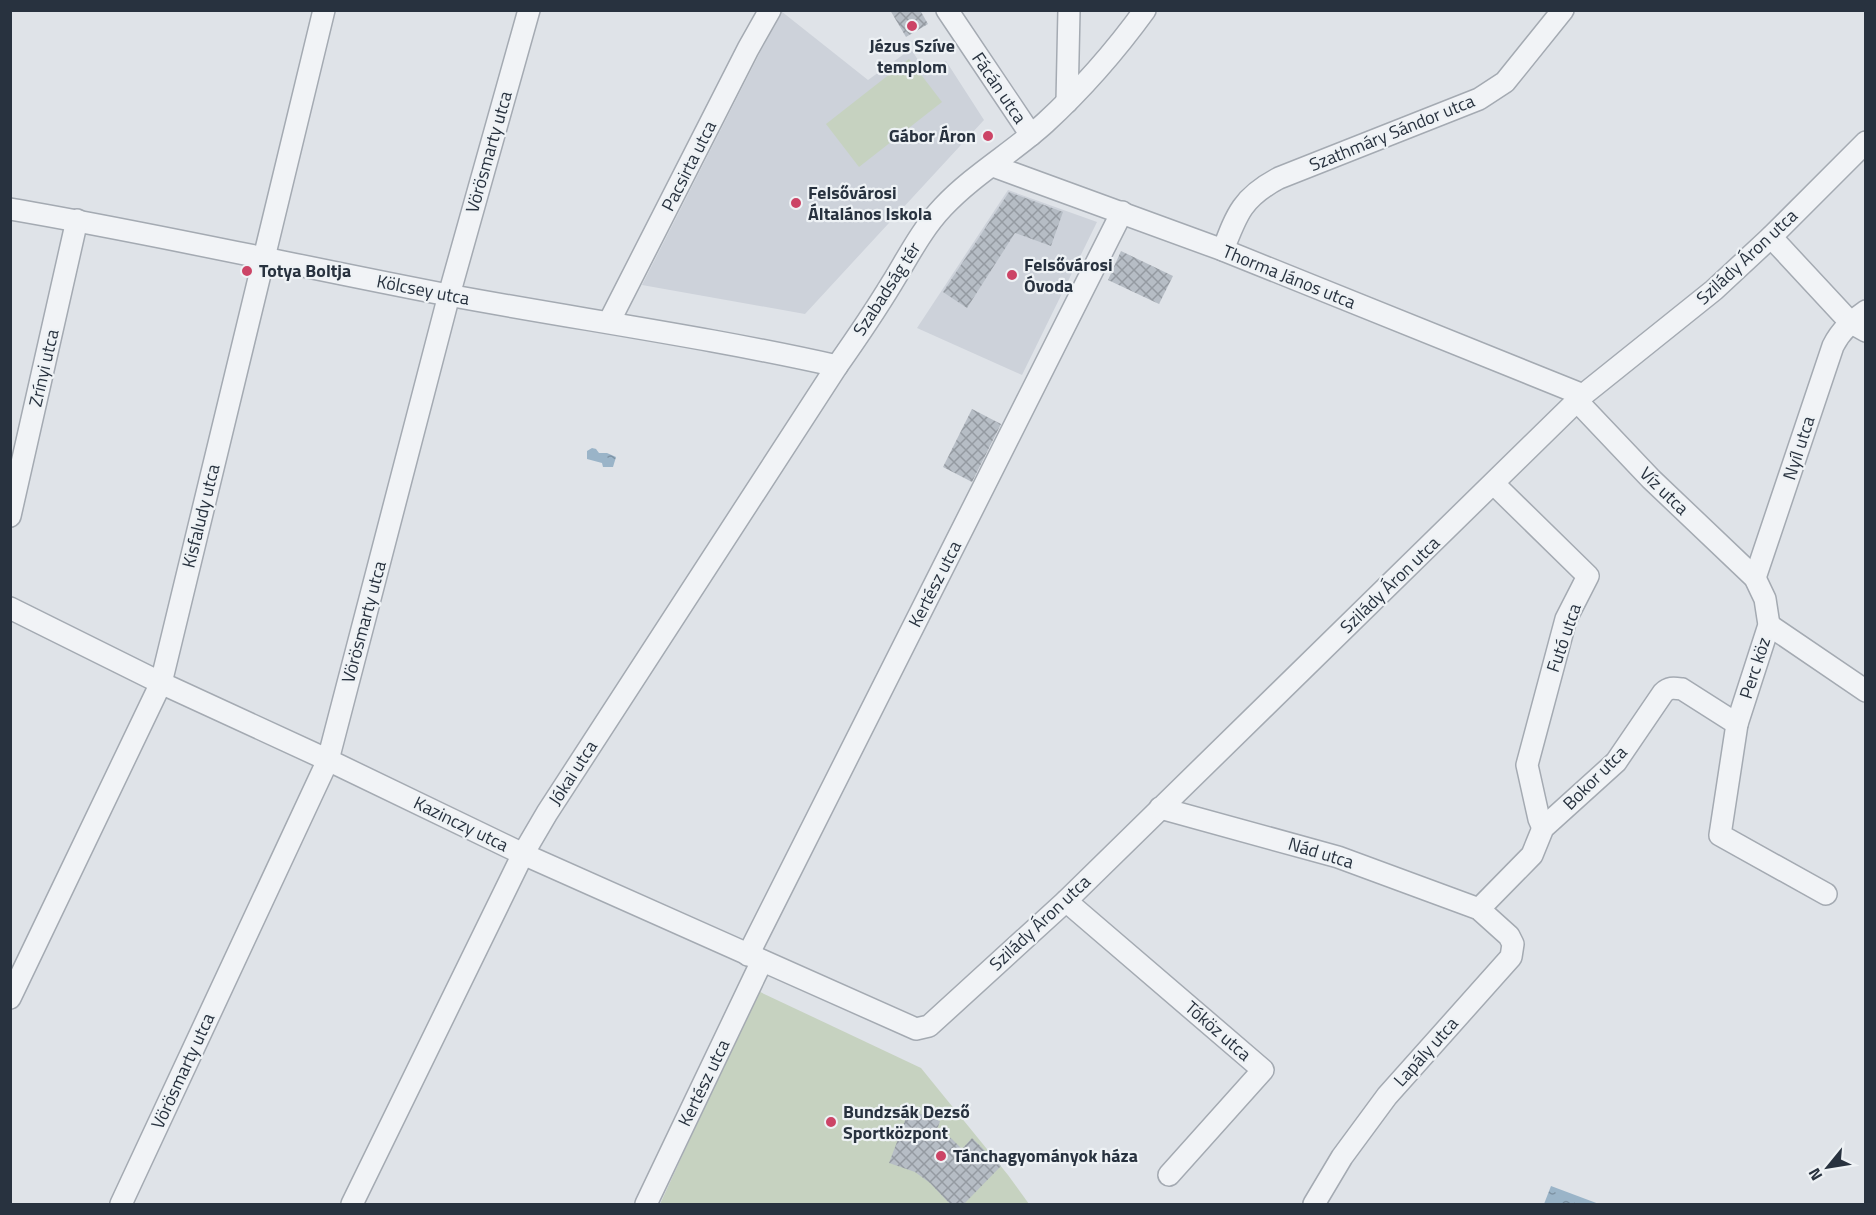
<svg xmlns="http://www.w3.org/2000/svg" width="1876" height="1215" font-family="'Titillium Web',sans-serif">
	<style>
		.built { fill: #cdd2da }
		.park { fill: #c6d2c0 }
		.water { fill: url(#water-ripples) }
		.building { fill: url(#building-cross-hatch) }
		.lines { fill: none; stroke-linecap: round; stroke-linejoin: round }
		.minor-casing { stroke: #a4aab2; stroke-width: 24 }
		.minor { stroke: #f1f3f6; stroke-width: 21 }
		.poi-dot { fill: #c46; stroke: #eef2f5; stroke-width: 2 }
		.labels { text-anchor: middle; stroke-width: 4.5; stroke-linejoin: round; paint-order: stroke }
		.poi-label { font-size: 18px; font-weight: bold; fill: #28323f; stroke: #eef2f5; text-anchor: start }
		.street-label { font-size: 18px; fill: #28323f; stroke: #eef2f5 }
	</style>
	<defs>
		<pattern id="water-ripples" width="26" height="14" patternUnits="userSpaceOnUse" patternTransform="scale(1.5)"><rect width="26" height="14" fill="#9ab4c8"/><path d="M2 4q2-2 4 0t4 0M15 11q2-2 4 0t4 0" fill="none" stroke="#7e93a4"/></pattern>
		<pattern id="building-cross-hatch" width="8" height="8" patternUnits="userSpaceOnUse" patternTransform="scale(1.5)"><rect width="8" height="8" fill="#b6bdc5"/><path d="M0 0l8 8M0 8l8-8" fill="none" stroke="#949aa1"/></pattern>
	</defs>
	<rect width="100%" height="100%" fill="#dfe3e8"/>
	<!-- built -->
	<g class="built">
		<path d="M781,11L868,80L911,49L927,74L946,61L984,120L805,314L642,285Z"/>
		<path d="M1008,190L1097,222L1022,375L917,328Z"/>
	</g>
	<!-- park -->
	<g class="park">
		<path d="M909,59L942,102L859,167L826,124Z"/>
		<path d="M758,991L921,1068L1008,1175L1029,1204H660Z"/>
	</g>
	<!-- water -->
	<g class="water">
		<path d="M592,448L596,449L599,453H607L616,457L613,467H603L602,463L587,459V451Z"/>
		<path d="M1551,1186L1599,1204H1544Z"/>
	</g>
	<!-- building -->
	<g class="building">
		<path d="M890,10H920L928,24L906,37Z"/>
		<path d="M1009,192L1063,212L1051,246L1015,233L967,308L943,292Z"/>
		<path d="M1121,251L1173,276L1159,304L1108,280Z"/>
		<path d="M972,409L1001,424L972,482L943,467Z"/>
		<path d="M909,1110L940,1121L936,1133L951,1138L962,1149L972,1138L1001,1166L964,1204H950L930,1183L915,1172L889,1163Z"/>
	</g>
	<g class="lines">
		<!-- minor casing -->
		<g class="minor-casing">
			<g id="minor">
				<path d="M947,10L1031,135"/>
				<path d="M1067,102L1069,10"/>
				<path d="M993,166L1223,250L1583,395"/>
				<path d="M10,209C157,234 302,267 448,295C577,319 708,337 837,366"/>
				<path d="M1771,237L1850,322L1866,331"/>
				<path d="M1223,250C1237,213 1243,197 1279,178L1479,99L1505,82L1563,10"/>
				<path d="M609,322L748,49L770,10"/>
				<path d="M1577,401L1651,479L1755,578L1765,599L1769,625L1737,724"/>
				<path d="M1494,484L1588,576L1566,619L1527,765L1539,819L1543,828"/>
				<path d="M10,516L77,220"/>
				<path d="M1755,578L1833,346C1841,330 1852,321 1866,311"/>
				<path d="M10,608L161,683L328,760L523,854L916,1029L929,1026L1066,901L1583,395L1714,290L1771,237L1866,142"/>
				<path d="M1769,625L1866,691"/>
				<path d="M1160,808L1338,857L1479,909L1509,936L1513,944L1511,957L1387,1096L1342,1157L1314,1204"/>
				<path d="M1066,901L1263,1070L1169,1175"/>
				<path d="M1479,909L1532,855L1543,828L1616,762L1663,693C1669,687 1674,688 1682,689L1737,724L1720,835L1826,894"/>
				<path d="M748,955L1122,212"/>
				<path d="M10,998L161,683L324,10"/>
				<path d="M121,1204L328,760L449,295L529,10"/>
				<path d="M352,1204L523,854L547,813L837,366C856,339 875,311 892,283C908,257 922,229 943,207C973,175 1013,152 1045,123C1082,89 1116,50 1145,10"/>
				<path d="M646,1204L762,961"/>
			</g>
		</g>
		<!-- minor -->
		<use href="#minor" class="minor"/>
	</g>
	<!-- markers -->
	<g class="poi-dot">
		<circle cx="912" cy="26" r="6"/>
		<circle cx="988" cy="136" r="6"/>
		<circle cx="796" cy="203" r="6"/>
		<circle cx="247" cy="271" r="6"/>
		<circle cx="1012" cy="275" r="6"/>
		<circle cx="831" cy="1122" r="6"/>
		<circle cx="941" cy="1156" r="6"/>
	</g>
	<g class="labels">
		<!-- poi labels -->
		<g class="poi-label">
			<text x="912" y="52" text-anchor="middle">Jézus Szíve<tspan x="912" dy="21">templom</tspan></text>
			<text x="976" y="142" text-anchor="end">Gábor Áron</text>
			<text x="808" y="199">Felsővárosi<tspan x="808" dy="21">Általános Iskola</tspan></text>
			<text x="1024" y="271">Felsővárosi<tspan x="1024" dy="21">Óvoda</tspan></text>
			<text x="259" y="277">Totya Boltja</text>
			<text x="843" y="1118">Bundzsák Dezső<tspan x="843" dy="21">Sportközpont</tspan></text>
			<text x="953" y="1162">Tánchagyományok háza</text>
		</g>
		<!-- street labels -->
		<g class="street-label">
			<text transform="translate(999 88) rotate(56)" y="6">Fácán utca</text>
			<text transform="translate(1392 133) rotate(-22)" y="6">Szathmáry Sándor utca</text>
			<text transform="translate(489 152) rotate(-74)" y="6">Vörösmarty utca</text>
			<text transform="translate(689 166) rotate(-63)" y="6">Pacsirta utca</text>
			<text transform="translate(1747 257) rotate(-43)" y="6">Szilády Áron utca</text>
			<text transform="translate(1289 277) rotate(22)" y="6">Thorma János utca</text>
			<text transform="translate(887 289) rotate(-57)" y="6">Szabadság tér</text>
			<text transform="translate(423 290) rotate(11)" y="6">Kölcsey utca</text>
			<text transform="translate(44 368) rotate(-77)" y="6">Zrínyi utca</text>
			<text transform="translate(1799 448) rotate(-72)" y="6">Nyíl utca</text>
			<text transform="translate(1664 491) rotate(44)" y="6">Víz utca</text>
			<text transform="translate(201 516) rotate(-76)" y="6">Kisfaludy utca</text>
			<text transform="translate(935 584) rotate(-63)" y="6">Kertész utca</text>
			<text transform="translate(1390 585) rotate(-44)" y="6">Szilády Áron utca</text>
			<text transform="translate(364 622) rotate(-75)" y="6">Vörösmarty utca</text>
			<text transform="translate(1564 638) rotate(-71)" y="6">Futó utca</text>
			<text transform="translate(1755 668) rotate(-72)" y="6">Perc köz</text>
			<text transform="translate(573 773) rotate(-57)" y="6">Jókai utca</text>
			<text transform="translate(1595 778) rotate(-45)" y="6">Bokor utca</text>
			<text transform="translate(461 824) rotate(26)" y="6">Kazinczy utca</text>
			<text transform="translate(1321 853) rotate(17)" y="6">Nád utca</text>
			<text transform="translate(1040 923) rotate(-43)" y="6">Szilády Áron utca</text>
			<text transform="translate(1218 1031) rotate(41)" y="6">Tóköz utca</text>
			<text transform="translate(1426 1052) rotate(-48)" y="6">Lapály utca</text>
			<text transform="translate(183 1071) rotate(-65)" y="6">Vörösmarty utca</text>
			<text transform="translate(704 1083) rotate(-64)" y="6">Kertész utca</text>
		</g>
	</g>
	<!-- border -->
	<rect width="1876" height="1215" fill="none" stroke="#28323f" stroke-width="24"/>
	<!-- north arrow -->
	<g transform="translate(1828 1167) rotate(240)" stroke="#eef2f5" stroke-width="4.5" paint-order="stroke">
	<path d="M0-4.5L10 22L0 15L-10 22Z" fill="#28323f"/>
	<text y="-9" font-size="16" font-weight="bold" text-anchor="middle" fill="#28323f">N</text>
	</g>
</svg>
